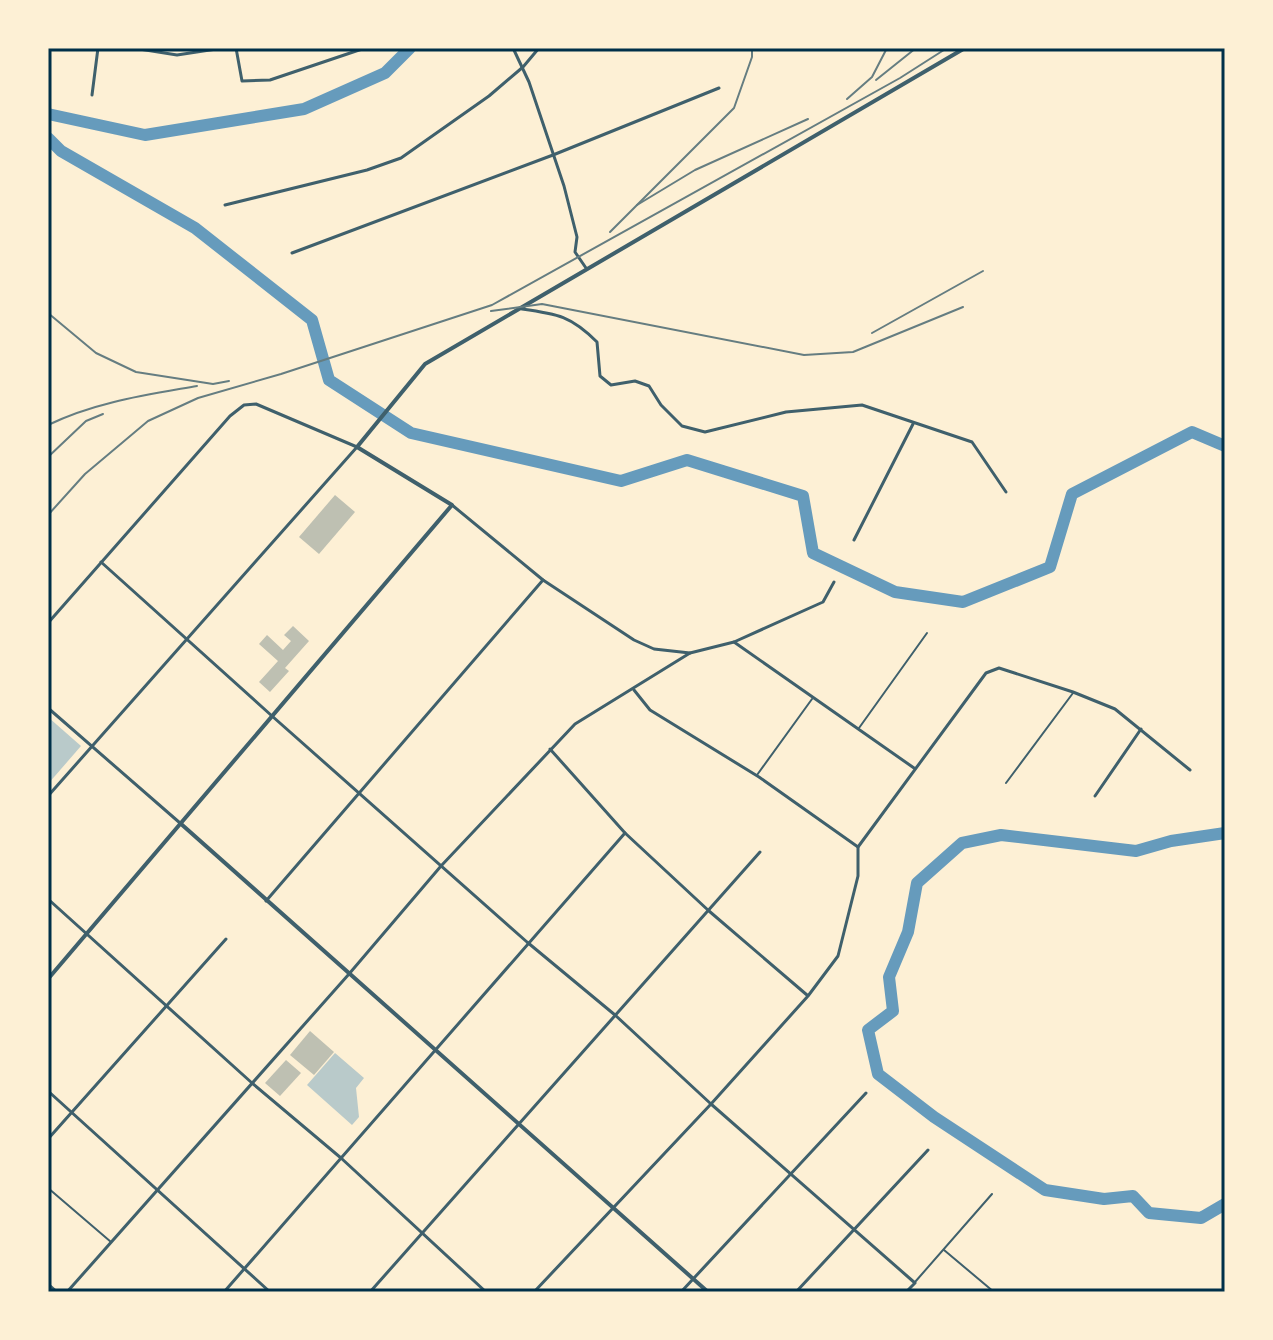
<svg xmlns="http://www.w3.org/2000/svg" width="1273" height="1340" font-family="'PT Sans Narrow',sans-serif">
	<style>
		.green { fill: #b9caca }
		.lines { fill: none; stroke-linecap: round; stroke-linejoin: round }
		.river { stroke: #669bbc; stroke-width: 12 }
		.building { fill: #bec0b2 }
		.service { stroke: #3f606c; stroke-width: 2 }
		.minor { stroke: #3f606c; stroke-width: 3 }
		.tertiary { stroke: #3f606c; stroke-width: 4 }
		.rail { stroke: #657d81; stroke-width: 2 }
		.neatline { fill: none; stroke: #003049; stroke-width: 3 }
	</style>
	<rect width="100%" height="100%" fill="#fdf0d5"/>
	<!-- green -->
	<g class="green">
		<path d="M48,717L81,746L48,784Z"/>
		<path d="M335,1053L364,1078L356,1088L359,1117L352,1125L307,1085Z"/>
	</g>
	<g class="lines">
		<!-- river -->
		<g class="river">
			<path d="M48,114L145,135L304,109L385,73L410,48"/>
			<path d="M48,138L61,151L195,228L312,320L329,380L411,433L621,481L687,460L803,496L813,553L895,592L963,602L1050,567L1072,494L1192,432L1225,446"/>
			<path d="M1225,833L1171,841L1136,851L1001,835L962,843L917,883L908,932L889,977L893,1011L868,1030L878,1074L934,1117L1045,1190L1104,1199L1133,1196L1149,1213L1201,1218L1225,1204"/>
		</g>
	</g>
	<!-- building -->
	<g class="building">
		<path d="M335,495L355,512L319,554L299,537Z"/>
		<path d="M293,626L309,641L285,668L289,671L270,692L259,682L278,661L259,644L267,635L283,650L291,641L284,635Z"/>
		<path d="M310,1031L334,1052L314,1075L290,1055Z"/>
		<path d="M286,1060L301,1073L280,1096L265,1083Z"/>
	</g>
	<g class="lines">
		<!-- service -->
		<g class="service">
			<path d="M859,728L927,633"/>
			<path d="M757,775L812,699"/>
			<path d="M1006,783L1073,693"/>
			<path d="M48,1188L111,1242"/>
			<path d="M944,1250L994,1292"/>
			<path d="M915,1282L992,1194"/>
		</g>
		<!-- minor -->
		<g class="minor">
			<path d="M133,48L177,55L223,48"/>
			<path d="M236,48L242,81L270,80L365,48"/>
			<path d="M513,48L529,82L564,186L577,237L575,252L586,268"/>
			<path d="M92,95L98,48"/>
			<path d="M225,205L367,170L401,158L489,96L523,67L539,48"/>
			<path d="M292,253L553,155L719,88"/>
			<path d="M522,309C558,314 571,316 597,342L600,376L611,385L635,381L649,386L661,405L682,426L705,432L786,412L862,405L972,442L1006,492"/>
			<path d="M452,505L543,580L634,640L654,649L690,653"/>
			<path d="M854,540L913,424"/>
			<path d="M101,562L272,716L527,942L615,1015L711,1104L915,1283L906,1292"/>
			<path d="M48,623L230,416L244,405L256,404L357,447L48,796"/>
			<path d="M734,642L914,768"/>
			<path d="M634,690L650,710L759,777L858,847"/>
			<path d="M48,708L180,823"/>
			<path d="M550,749L625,833L709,911L807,995"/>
			<path d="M1095,796L1141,729"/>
			<path d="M48,899L252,1083L341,1158L486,1292"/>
			<path d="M266,901L543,580"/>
			<path d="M48,1091L270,1292"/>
			<path d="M48,1139L226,939"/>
			<path d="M48,1284L57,1292"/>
			<path d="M67,1292L349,974L441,866L575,724L690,653L734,642L823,602L834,582"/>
			<path d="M224,1292L625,833"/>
			<path d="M370,1292L760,852"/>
			<path d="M534,1292L711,1104L808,996L838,956L858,876V847L986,673L999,668L1073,692L1115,709L1190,770"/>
			<path d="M681,1292L866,1093"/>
			<path d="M796,1292L928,1150"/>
		</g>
		<!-- tertiary -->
		<g class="tertiary">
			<path d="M180,823L708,1292"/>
			<path d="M48,979L452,505L357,447L425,364L965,48"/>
		</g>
		<!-- rail -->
		<g class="rail">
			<path d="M876,80L916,48"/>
			<path d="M847,99L872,77L887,48"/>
			<path d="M637,205L695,170L808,119"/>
			<path d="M610,232L734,108L752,57V48"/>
			<path d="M491,311L542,304L804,355L853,352L963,307"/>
			<path d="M48,313L96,353L136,372L213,384L229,381"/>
			<path d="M872,333L983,271"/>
			<path d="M48,425C95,402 146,395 197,386"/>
			<path d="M48,457L86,421L103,414"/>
			<path d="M48,515L85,474L148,421L198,398L281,374L492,305L900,78L947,48"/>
		</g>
	</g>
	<!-- border -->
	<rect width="1273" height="1340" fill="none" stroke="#fdf0d5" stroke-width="100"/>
	<rect x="50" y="50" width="1173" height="1240" class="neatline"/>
</svg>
